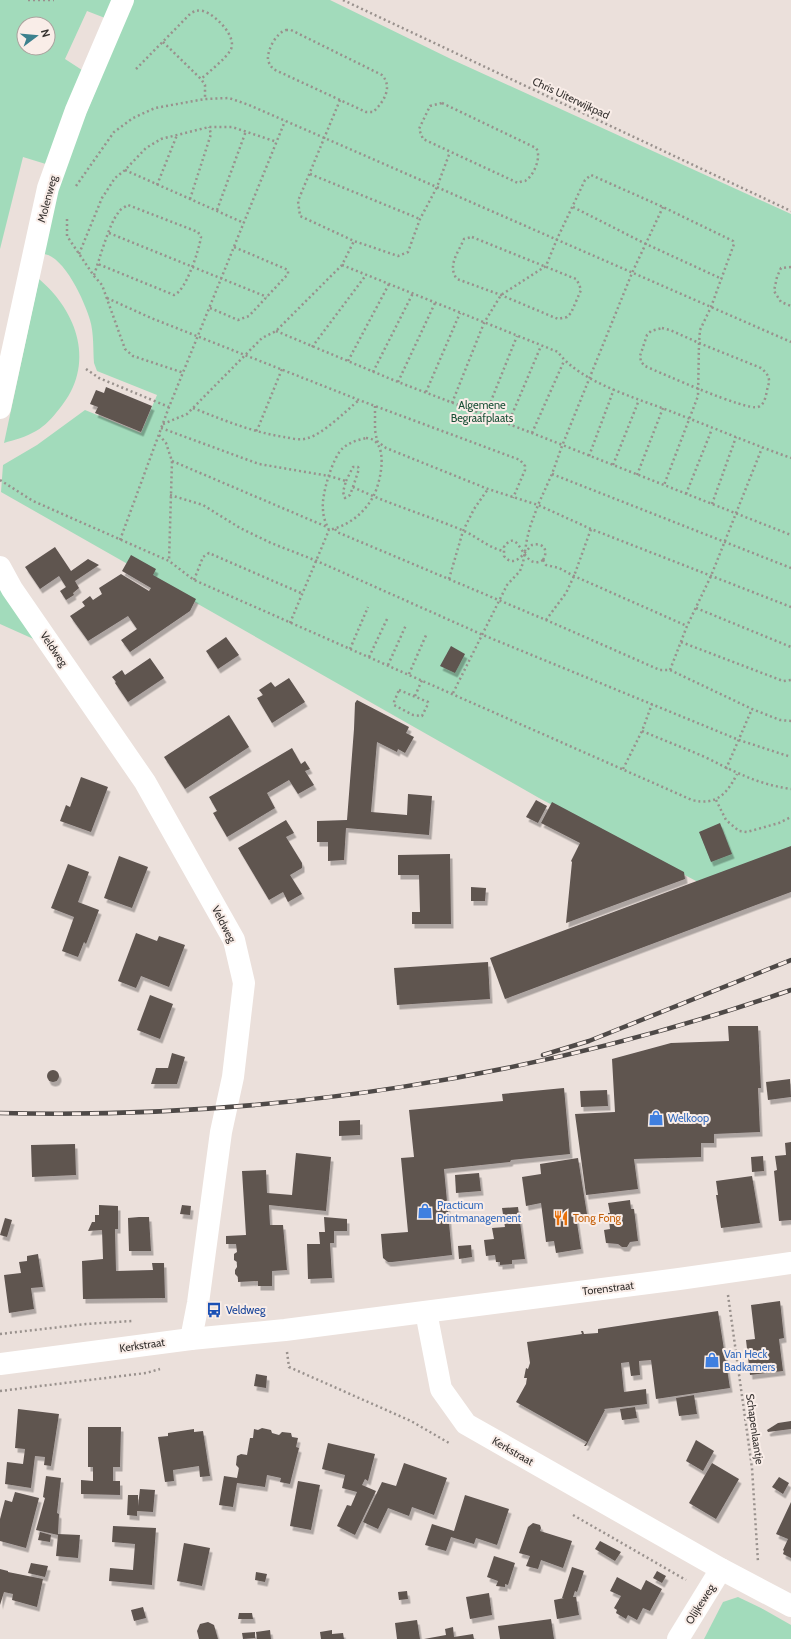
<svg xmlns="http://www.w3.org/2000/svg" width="791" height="1639" font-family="Cabin,sans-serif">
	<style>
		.green { fill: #a2dbbb; fill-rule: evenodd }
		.building { fill: #5e5450; filter: url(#shadow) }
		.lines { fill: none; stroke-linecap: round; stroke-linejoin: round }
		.path { stroke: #99918d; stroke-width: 2.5; stroke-dasharray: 2 3; stroke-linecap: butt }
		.minor { stroke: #fff; stroke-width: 22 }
		.secondary { stroke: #fff; stroke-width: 22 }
		.rail-casing { stroke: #4e4947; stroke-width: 4.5 }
		.rail { stroke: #f9ede8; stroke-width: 3; stroke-dasharray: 9; stroke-linecap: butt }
		.labels { text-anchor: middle; stroke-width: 4; stroke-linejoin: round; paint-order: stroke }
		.street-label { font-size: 11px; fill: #35312f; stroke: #f9ede8 }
		.park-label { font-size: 11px; fill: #185036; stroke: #f9ede8 }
		.shop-label { font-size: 11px; fill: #366cbe; stroke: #f9ede8; text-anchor: start }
		.food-label { font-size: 11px; fill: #c56008; stroke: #f9ede8; text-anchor: start }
		.transit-label { font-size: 11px; fill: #164399; stroke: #f9ede8; text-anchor: start }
	</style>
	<defs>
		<filter id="shadow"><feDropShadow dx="2.5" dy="4.5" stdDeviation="0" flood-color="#0004"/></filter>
	</defs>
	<rect width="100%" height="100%" fill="#ebe0db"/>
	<!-- green -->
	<g class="green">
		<path d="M0,0H112L105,18L87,11L65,59L85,72L49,165L23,157L0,249ZM24,24H48V48H24Z"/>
		<path d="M133,0H330L453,60L791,214V850L698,882L539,798L1,492L3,465L37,445L85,410L141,433L157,395L97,371L94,363C93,350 94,333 90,320C85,302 64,256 44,254L55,189Z"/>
		<path d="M39,279C78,312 96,365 60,408C53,417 45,426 36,431C26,437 14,440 4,443Z"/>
		<path d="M0,583L38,641L0,624Z"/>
		<path d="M738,1597L761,1608L791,1625V1639H704L723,1602Z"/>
	</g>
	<!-- building -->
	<g class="building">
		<path d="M106,387L152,406L141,432L95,413L98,407L90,404L96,390L104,393Z"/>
		<path d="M55,547L71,571L88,559L99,565L75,581L79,588L73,593L74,595L66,600L60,591L66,587L59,576L40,589L25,567Z"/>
		<path d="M131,555L156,569L153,575L196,599L190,611L130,652L121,640L137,629L128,616L88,641L70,616L85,606L82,602L90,596L93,600L102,594L99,588L121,574L149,591L151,588L122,571Z"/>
		<path d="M226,637L239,655L218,669L206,651Z"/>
		<path d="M451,646L465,654L455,673L440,666Z"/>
		<path d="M150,658L164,678L128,702L115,683L116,682L112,677L122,670L125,675Z"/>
		<path d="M289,678L305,702L272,723L257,698L263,695L259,690L271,682L275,687Z"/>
		<path d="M357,700L409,727L406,733L414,737L405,753L398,749L397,752L377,742L371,812L407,815L408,794L432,796L429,835L346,828L344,860L328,861V842H317V821L347,820L354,729L355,703Z"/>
		<path d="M229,715L249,747L185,789L164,757Z"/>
		<path d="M292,748L301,764L305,761L310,769L305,771L314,785L298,794L289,780L267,793L275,808L227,837L213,813L217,811L209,797Z"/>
		<path d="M81,777L108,787L91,832L60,821L66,805L70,807Z"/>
		<path d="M536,800L547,806L538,823L526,817Z"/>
		<path d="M552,802L684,872L685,879L566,923L572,862L571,861L580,843L541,823Z"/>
		<path d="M286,820L294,833L286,837L302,863V868L290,875L302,894L288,902L283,892L269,900L238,848Z"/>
		<path d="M720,823L732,854L711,862L699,832Z"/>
		<path d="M791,846V892L505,999L490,958Z"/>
		<path d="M450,854L451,924H412V912H420L419,875H398V855Z"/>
		<path d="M119,856L148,867L132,908L104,898Z"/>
		<path d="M68,864L89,872L78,902L99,910L86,944L84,942L78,957L62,951L74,917L51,908Z"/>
		<path d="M471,887L486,888L485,901H471Z"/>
		<path d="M136,933L157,941L159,936L185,945L169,987L141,976L136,988L118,981Z"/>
		<path d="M488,962L490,999L397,1005L394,968Z"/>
		<path d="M150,995L173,1004L160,1039L137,1030Z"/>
		<path d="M728,1026H758L761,1088H758L760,1132L714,1134V1143H701V1157L634,1159L638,1189L586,1195L575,1114L615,1112L612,1059L671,1043L729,1041Z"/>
		<path d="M172,1053L185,1057L177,1084H151L156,1068H168Z"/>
		<circle cx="53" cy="1076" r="6"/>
		<path d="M790,1079L791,1097L768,1100L766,1082Z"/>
		<path d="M564,1088L570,1154L511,1160L510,1162L444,1169L452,1255L392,1262H388L383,1258L381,1234L408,1232L401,1158L414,1157L409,1110L503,1101L502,1094Z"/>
		<path d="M607,1090L608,1106L581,1107L580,1091Z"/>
		<path d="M360,1120V1135L339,1136V1121Z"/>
		<path d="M791,1142V1220L779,1221L774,1171L777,1170L775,1156L786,1155L785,1143Z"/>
		<path d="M75,1144L76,1175L32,1177L31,1145Z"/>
		<path d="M296,1153L331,1157L326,1211L269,1205L270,1225H283L287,1270L272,1271V1286H258V1281L238,1282V1277L235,1274V1270L237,1267V1262L234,1260V1254L237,1252L236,1244H226V1236L246,1235L242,1171L266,1170L267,1193L292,1195Z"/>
		<path d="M763,1156L764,1171L752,1172L751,1157Z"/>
		<path d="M578,1158L587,1214L576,1216L581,1249L556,1253L554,1241L546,1242L541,1203L526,1206L522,1177L541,1174L540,1164Z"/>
		<path d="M479,1173L481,1191L456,1193L455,1175Z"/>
		<path d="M752,1176L760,1223L721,1228L716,1195H718L716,1181Z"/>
		<path d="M630,1200L631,1209H634L638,1241L630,1242L627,1247H622L618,1244L606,1243L604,1230L610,1229L608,1213H610L608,1203Z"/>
		<path d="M99,1205L118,1206V1229H115L116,1271L153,1270L152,1263H164L165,1298L83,1299L82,1261L103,1259L102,1230L88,1231L92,1222H95V1215H99Z"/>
		<path d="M182,1205L191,1206L190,1215L180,1214Z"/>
		<path d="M518,1207L525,1259L512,1260V1264L500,1265V1262H496L495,1255L486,1256L484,1240L494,1239L492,1228L505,1227L502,1208Z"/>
		<path d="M139,1217H149L151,1251H129L128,1218Z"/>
		<path d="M324,1217L347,1219V1231H334V1243H330L332,1278L308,1279L307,1244H320L319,1232H325Z"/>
		<path d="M5,1218L12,1220L7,1237L0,1235Z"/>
		<path d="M471,1245L472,1257L459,1259L458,1246Z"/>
		<path d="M38,1254L43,1287L31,1288L34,1309L9,1313L4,1275L21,1273L19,1262L27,1261V1256Z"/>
		<path d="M780,1301L784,1338L779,1339L783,1371L750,1375L746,1340L755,1339L751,1305Z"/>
		<path d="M718,1311L730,1388L656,1399L651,1360L639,1361L640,1375L631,1376L629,1362L621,1363L624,1392L646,1389L647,1404L604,1409L605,1410L586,1446H584L587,1442L516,1402L526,1384L527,1378H524L526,1368L528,1369L530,1363L527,1342L582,1334L581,1331H583L584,1334L598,1333V1329Z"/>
		<path d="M256,1374L267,1376L266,1388L254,1386Z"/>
		<path d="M694,1395L697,1414L679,1416L676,1398Z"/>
		<path d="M635,1407L637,1418L622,1420L620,1409Z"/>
		<path d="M18,1409L59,1414L51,1466L44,1465L45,1457L35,1456L31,1488L5,1484L7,1462L23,1464L25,1449L15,1448Z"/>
		<path d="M791,1421V1429L768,1432L767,1430L778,1423Z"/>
		<path d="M88,1427H121L120,1467H113V1481H120V1495L81,1494V1480L93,1481V1467H88Z"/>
		<path d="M262,1428L271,1430L272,1433L279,1435L282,1432L291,1433L292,1437L298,1438L296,1447L299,1448L290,1484L280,1482L281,1478L267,1475L265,1487L237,1483L233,1507L219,1505L224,1476L237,1478L239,1468L236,1465L237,1456L241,1454L247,1455L250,1438H253L254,1429L258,1430Z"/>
		<path d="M194,1429V1432L203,1431L210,1476L200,1477L199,1466L173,1470L174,1481L165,1482L158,1437L168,1436V1433Z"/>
		<path d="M696,1440L714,1451L703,1471L686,1461Z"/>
		<path d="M328,1443L375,1454L368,1481L365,1479L362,1485L376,1491L355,1535L337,1526L347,1505L351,1506L357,1492L342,1488L345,1475L322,1469Z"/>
		<path d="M404,1463L447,1478L434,1515L412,1507L409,1516L388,1508L378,1529L363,1522L382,1482L396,1486Z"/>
		<path d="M712,1463L739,1479L716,1519L689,1503Z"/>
		<path d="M46,1476L61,1478L57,1513L59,1514L58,1534L80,1535L78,1558L56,1556L58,1535L36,1530L45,1498L43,1497Z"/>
		<path d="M779,1477L789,1483L783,1494L772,1487Z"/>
		<path d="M298,1481L320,1485L311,1530L290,1526Z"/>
		<path d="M140,1489L155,1490L153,1512L137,1511V1516L127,1515L128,1495H138V1506Z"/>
		<path d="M15,1492L39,1498L26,1548L0,1541V1519L5,1500L12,1502Z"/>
		<path d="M465,1495L509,1509L497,1545L476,1538L474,1544L451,1537L446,1551L425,1545L432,1524L454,1531Z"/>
		<path d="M791,1502V1558L783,1554L784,1551L783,1550L788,1539L776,1534Z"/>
		<path d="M533,1523L540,1525L541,1528L540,1531L572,1541L563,1568L541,1560L538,1569L526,1566L530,1556L519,1553L528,1527Z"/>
		<path d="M113,1526L156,1528L152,1585L109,1581L110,1568L133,1570L135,1544L112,1542Z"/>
		<path d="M40,1532L51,1535L50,1542L38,1540Z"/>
		<path d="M600,1541L621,1552L615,1561L595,1549Z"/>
		<path d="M184,1543L210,1548L202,1586L177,1581Z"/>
		<path d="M494,1556L515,1563L508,1585L505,1584V1587L496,1586L498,1581L487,1577Z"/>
		<path d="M31,1563L48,1566L45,1577L28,1573Z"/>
		<path d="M572,1567L584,1571L577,1592L575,1591L573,1597H576L579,1615L557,1619L554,1600L564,1598H562Z"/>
		<path d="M0,1569L8,1571V1572L43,1579L37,1607L12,1600L13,1594L4,1592L0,1605Z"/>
		<path d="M657,1571L666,1576L662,1583L653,1578Z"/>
		<path d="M256,1572L267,1574L265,1582L255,1580Z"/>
		<path d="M617,1577L641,1590L646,1580L662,1589L650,1611L643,1608L637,1620L628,1615L626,1619L616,1613L617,1610L614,1608L621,1596L610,1591Z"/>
		<path d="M407,1591L408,1599L399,1600L398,1592Z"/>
		<path d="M489,1593L492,1615L470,1619L466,1597Z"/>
		<path d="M143,1607L146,1618L134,1621L131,1610Z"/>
		<path d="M239,1613H252L253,1619H238Z"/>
		<path d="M551,1619L554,1639H500L498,1626Z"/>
		<path d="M417,1620L420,1639H397L395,1623Z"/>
		<path d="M208,1622L214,1625L218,1639H199L197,1631L200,1624Z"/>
		<path d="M453,1627L454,1637L473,1634L474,1639H424L446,1635L445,1629Z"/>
		<path d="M270,1630L271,1639H257L256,1632Z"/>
		<path d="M332,1630V1634L343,1633L344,1639H321L320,1632Z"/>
		<path d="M255,1632V1638L243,1639L242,1633Z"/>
	</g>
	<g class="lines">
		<!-- path -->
		<g class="path">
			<path d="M28,0H54"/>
			<path d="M343,0L791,211"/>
			<path d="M286,30H291L382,75C393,87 384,102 373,112H366L273,69C271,66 269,64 268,60C267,50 276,33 286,30Z"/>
			<path d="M163,42L201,79L205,85V99"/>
			<path d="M136,69L191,13C195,11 198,10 203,11C215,14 239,38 230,51C225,59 209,72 201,79"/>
			<path d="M340,100L298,201L300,216L354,241L398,256L408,252L420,219L437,187L450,152"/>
			<path d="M442,103L536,148C542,156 534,176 525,181C524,181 519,182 518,183L423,139L419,129L430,106Z"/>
			<path d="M125,170L244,223"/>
			<path d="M310,174L420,219"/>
			<path d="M157,185L177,135"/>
			<path d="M76,186L114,132L133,118L155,108L205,99L229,98L249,105L791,342"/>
			<path d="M190,199L211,134L209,127"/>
			<path d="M573,207L646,244L722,279"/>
			<path d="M217,210L246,131"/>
			<path d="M67,219V236L94,276L102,285L125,349L133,356L184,373"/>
			<path d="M109,233L267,297"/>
			<path d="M472,237L576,279L579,284L581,290L571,313L567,317L558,319L501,295L457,279C447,266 458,253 464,239Z"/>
			<path d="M79,254L102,198L115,178L125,170L146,148L161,139L209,127H232L277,142"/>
			<path d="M342,265L558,352C580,383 640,399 675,413C714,428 752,444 791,458"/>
			<path d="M791,267L781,268L777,277L774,291L781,302L791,306"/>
			<path d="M94,275C99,261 109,224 118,213C120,209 125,207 128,205L198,232L201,237C199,250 186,291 174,295L98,264"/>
			<path d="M107,298L151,318L359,400L520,460L525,466V470L513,498"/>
			<path d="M210,308L238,320L249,316L288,274V270L234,247"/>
			<path d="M662,328L670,330L699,343L761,368C767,373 771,378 768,386C766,393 766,404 758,407C746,411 661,373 645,366L641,362L640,356L647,335L651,331Z"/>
			<path d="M276,331L398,382L532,433L791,535"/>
			<path d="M312,347L366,275"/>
			<path d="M348,361L389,284"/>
			<path d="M86,369L99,378L169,407"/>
			<path d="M373,372L413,293"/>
			<path d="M398,382L435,303"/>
			<path d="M426,392L460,313"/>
			<path d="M452,403L484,323L501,295L546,266L557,239L585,180L591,175L663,207L733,241L734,244L711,307L700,330L699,343L698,396L664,485"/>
			<path d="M375,406V430L377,441L386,448L488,489L538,505L591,529L791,607"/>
			<path d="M193,408C223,420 252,432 284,437C291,438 300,441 308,438C323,434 346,411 359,400"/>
			<path d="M485,416L517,336"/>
			<path d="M163,424L187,414L262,338L276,331L342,265L354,241"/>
			<path d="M508,424L541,346"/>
			<path d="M161,428L259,464L329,476L346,481L343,492L345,498L350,495L353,487C388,504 426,515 462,530C476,536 487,547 503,551"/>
			<path d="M256,431L258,428L282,369"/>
			<path d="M532,433L564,361"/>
			<path d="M159,435L166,443L172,461L169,561"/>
			<path d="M366,438C390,439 381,481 374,495C365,513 348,526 329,530C326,524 323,517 323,509C321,496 333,456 343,448C350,442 358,440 366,438Z"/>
			<path d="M589,456L614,389"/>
			<path d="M172,461L327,527"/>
			<path d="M613,465L639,400"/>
			<path d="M552,474L791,568"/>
			<path d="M637,475L663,408"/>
			<path d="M0,480L33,501L169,561L194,580L692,800C716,806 727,794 737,774"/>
			<path d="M346,481L353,467H358L359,469L353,487"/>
			<path d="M686,494L712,429"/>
			<path d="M170,495L203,505L240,528L271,543L317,561L483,635L739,740L791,757"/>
			<path d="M712,504L736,437"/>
			<path d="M335,529L337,532L546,620L660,670H670L752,709L780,720L791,721"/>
			<path d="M120,540L169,407L285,121"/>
			<path d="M543,560L546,565L559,568L574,576L687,626"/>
			<path d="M543,560C522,573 520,524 504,547V556C515,570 525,551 532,545C543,542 549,550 543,560"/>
			<path d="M449,579L463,531L474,509L488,489"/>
			<path d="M194,580L203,557L209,553L303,594"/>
			<path d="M696,608L791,647"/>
			<path d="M546,620L566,593L574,576L591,529"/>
			<path d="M290,623L329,530"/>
			<path d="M681,642L783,681L791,680"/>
			<path d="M350,649L368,607"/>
			<path d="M369,657L388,617"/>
			<path d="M388,665L406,625"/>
			<path d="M670,670L687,626L711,576L762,448"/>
			<path d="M409,674L427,633"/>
			<path d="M399,690L428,702V704L422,716L413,715L394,705V702Z"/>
			<path d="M453,693L507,585L520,571L523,563L527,539L530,527L538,505L552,474L562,446L632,273L663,207"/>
			<path d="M415,696L422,680"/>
			<path d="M642,731C663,740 684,748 705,757C735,772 757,784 791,789"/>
			<path d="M623,769L642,731L652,704"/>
			<path d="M726,769L752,709"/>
			<path d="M716,800L726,820L739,831L747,832L779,823L791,817"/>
			<path d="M728,1295L752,1468L758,1562"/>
			<path d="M0,1334L86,1324L132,1321"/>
			<path d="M287,1352L289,1367L411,1421L449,1443"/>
			<path d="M0,1391L146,1373L160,1369"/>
			<path d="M573,1515L686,1580"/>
		</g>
		<!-- minor -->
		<g class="minor">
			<path d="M0,408L48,188L76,110L123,0"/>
			<path d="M0,567L12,589L145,782L234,940L244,983L233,1077L221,1132L198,1303L191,1339"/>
			<path d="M426,1312L441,1389L466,1424L721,1569L791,1606"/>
			<path d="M678,1639L721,1569"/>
		</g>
		<!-- secondary -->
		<path class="secondary" d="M0,1364L191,1339L285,1330L679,1279L791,1263"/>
		<!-- rail casing -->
		<g class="rail-casing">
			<g id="rail">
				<path d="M543,1055L589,1041L791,960"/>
				<path d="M0,1113C268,1120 537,1078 791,990"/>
			</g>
		</g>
		<!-- rail -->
		<use href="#rail" class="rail"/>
	</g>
	<!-- icons -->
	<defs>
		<g id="shop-bare" transform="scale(1.2)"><path d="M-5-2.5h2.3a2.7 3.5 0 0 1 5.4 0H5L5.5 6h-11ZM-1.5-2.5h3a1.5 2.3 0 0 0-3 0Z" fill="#3f7fe0" stroke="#f9ede8" stroke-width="2.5" paint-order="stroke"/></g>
		<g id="restaurant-bare" transform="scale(1.2)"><path d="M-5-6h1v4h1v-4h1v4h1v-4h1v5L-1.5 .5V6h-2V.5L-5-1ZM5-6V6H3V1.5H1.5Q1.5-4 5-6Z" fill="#e8710a" stroke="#f9ede8" stroke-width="2.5" paint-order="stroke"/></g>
		<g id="bus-bare" transform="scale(1.2)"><path d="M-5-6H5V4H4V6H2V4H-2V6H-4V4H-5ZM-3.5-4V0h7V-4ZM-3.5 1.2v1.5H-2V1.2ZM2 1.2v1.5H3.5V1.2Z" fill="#1a4fb4" stroke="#f9ede8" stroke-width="2.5" paint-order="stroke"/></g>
	</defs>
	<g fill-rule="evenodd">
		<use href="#shop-bare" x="656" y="1118"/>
		<use href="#shop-bare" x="425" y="1211"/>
		<use href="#restaurant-bare" x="561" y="1218"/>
		<use href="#bus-bare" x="214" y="1310"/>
		<use href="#shop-bare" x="712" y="1360"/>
	</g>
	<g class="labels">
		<!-- street labels -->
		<g class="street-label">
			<text transform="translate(571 98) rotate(25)" y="4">Chris Uiterwijkpad</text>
			<text transform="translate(47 199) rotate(-75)" y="4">Molenweg</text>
			<text transform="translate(54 649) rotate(56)" y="4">Veldweg</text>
			<text transform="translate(224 924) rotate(63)" y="4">Veldweg</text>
			<text transform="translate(608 1288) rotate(-7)" y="4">Torenstraat</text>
			<text transform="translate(142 1345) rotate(-8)" y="4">Kerkstraat</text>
			<text transform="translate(755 1429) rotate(82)" y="4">Schapenlaantje</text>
			<text transform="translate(513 1451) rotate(30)" y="4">Kerkstraat</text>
			<text transform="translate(700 1604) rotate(-58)" y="4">Olijkeweg</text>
		</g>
		<!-- park labels -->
		<g class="park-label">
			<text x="482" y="409">Algemene<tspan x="482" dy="13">Begraafplaats</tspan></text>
		</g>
		<!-- shop labels -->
		<g class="shop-label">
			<text x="668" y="1122">Welkoop</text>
			<text x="437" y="1209">Practicum<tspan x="437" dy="13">Printmanagement</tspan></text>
			<text x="724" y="1358">Van Heck<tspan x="724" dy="13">Badkamers</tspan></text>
		</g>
		<!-- food labels -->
		<g class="food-label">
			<text x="573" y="1222">Tong Fong</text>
		</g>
		<!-- transit labels -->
		<g class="transit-label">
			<text x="226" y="1314">Veldweg</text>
		</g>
	</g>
	<!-- north arrow -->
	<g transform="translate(36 36) rotate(74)"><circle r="19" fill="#f9ede8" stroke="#aba29e"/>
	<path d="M0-3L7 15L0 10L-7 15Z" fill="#3c818e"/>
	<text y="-6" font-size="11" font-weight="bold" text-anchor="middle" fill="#35312f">N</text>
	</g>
</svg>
